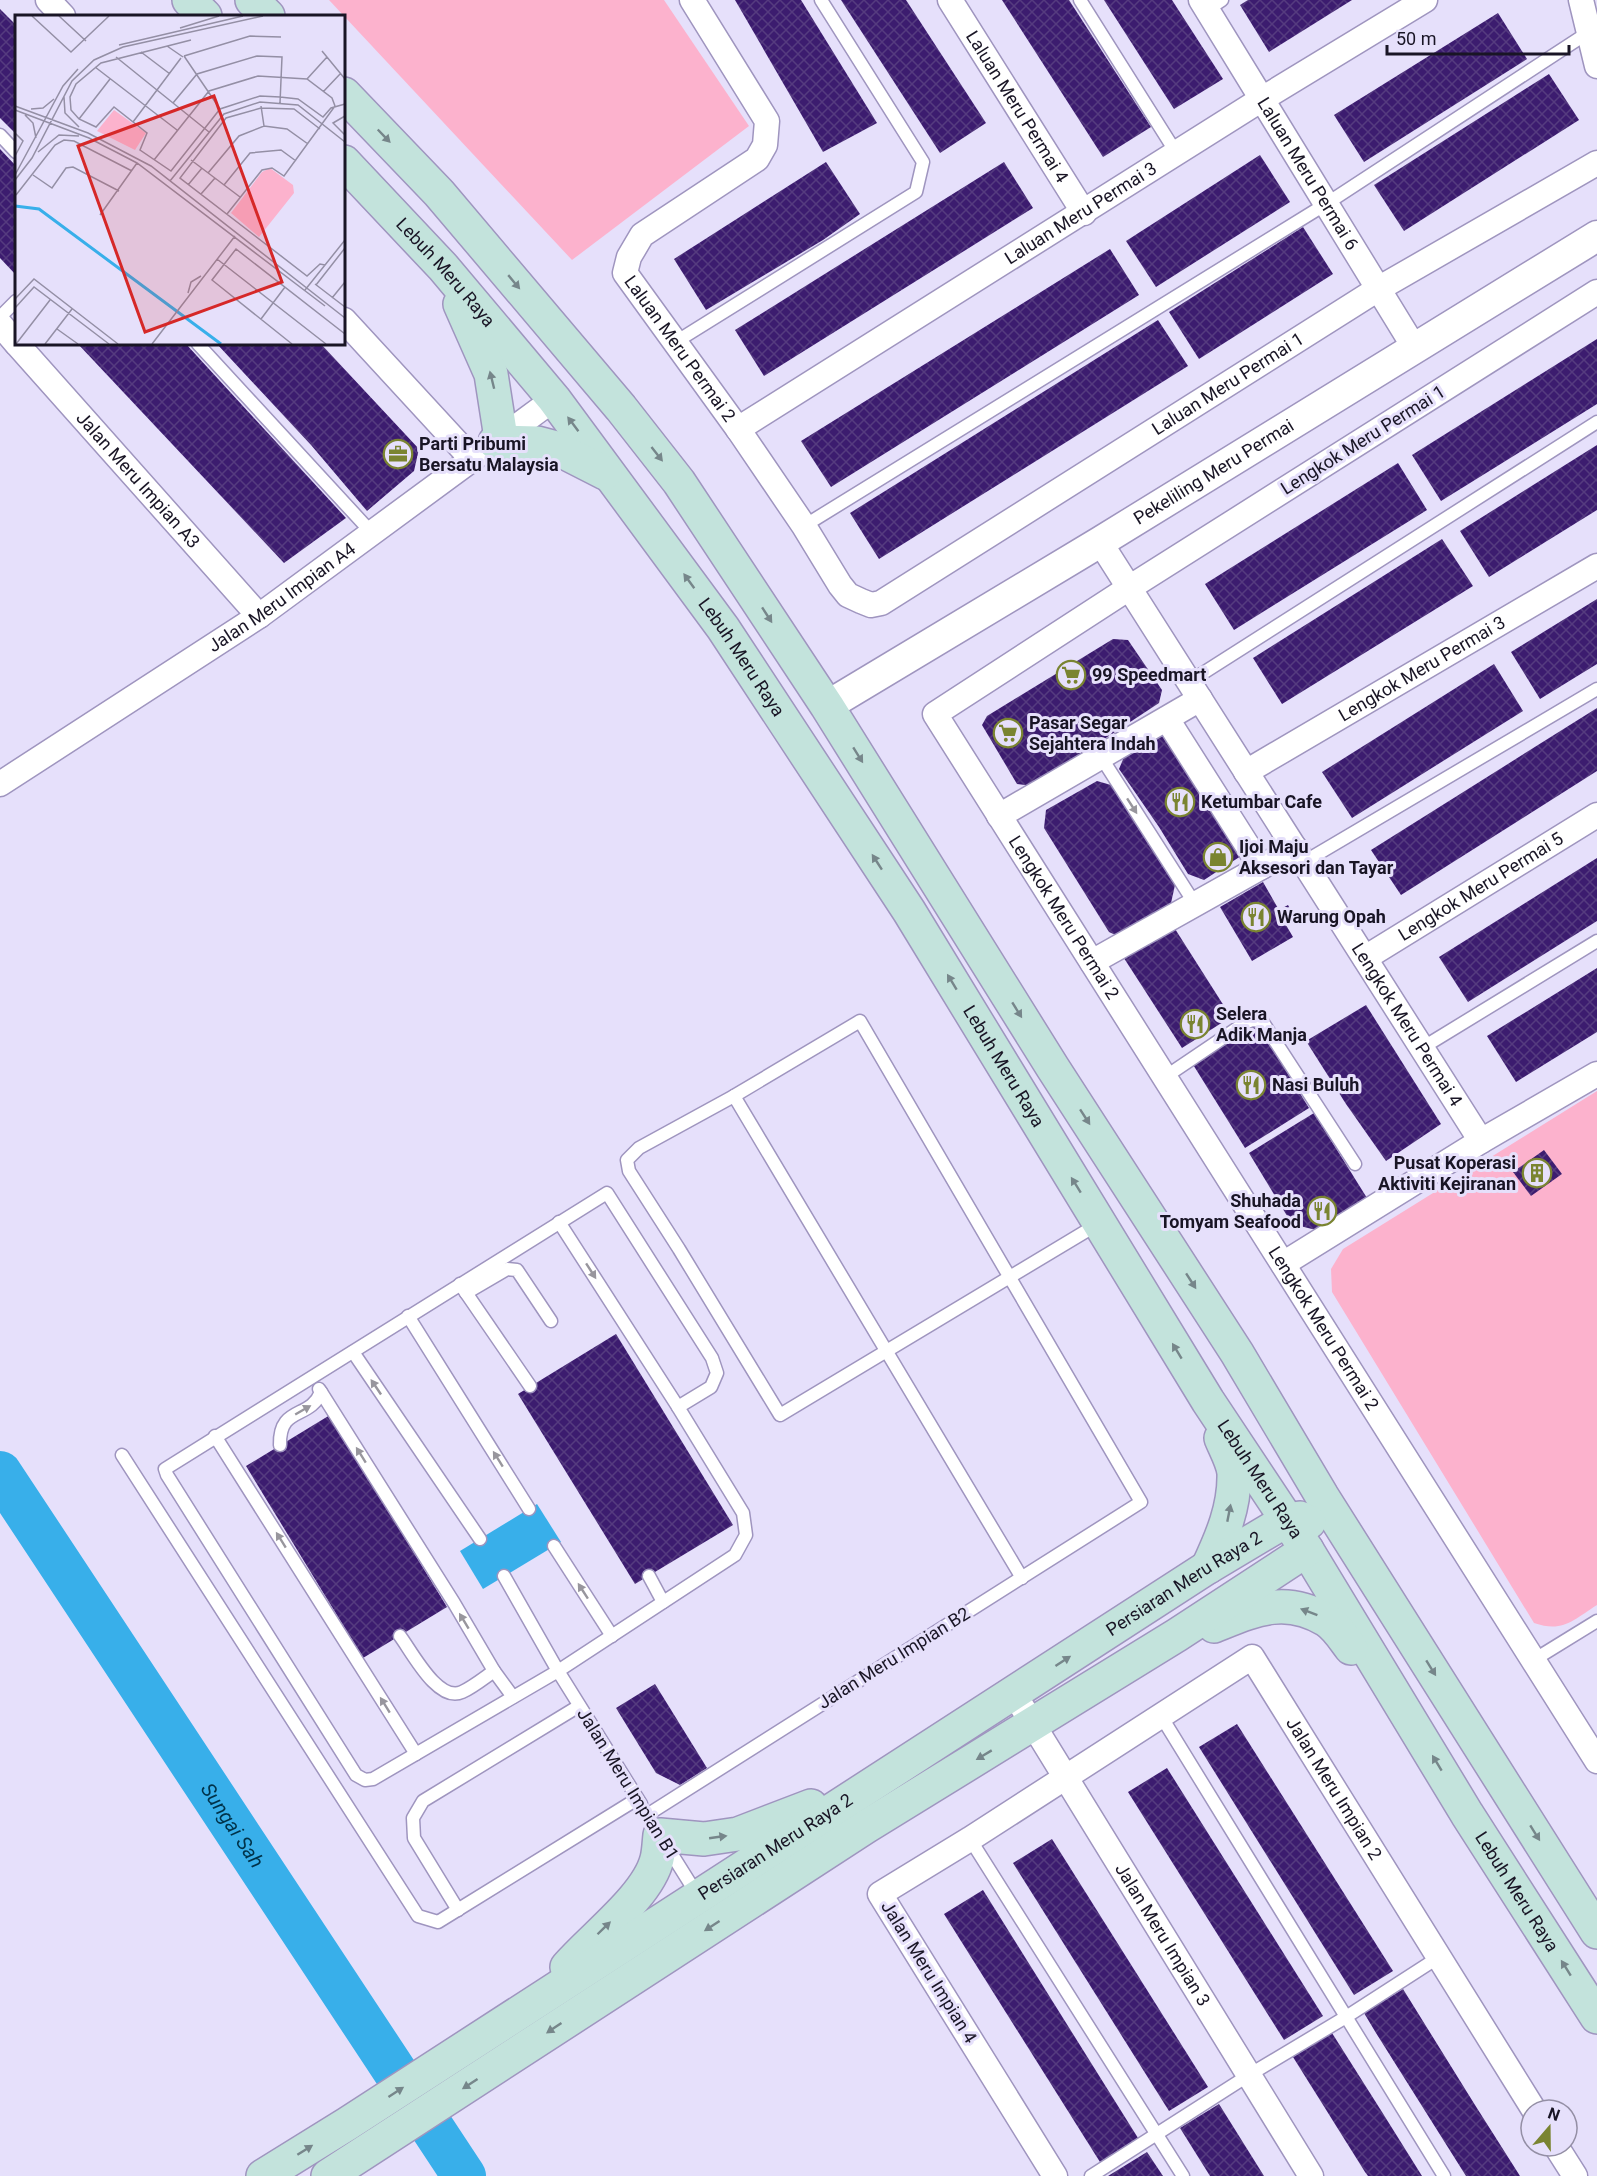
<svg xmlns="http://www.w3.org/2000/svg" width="1597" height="2176" font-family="Roboto,sans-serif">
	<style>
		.green { fill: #fcb2cd }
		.water { fill: #38afea }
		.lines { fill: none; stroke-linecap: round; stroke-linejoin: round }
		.river { stroke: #38afea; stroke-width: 44 }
		.building { fill: url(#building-cross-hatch) }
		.service-casing { stroke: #9f95bf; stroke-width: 15 }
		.minor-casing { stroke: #9f95bf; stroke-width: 27 }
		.tertiary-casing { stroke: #9f95bf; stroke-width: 33 }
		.secondary-casing { stroke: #9f95bf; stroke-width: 36 }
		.service { stroke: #fff; stroke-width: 12 }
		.minor { stroke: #fff; stroke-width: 24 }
		.tertiary { stroke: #fff; stroke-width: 30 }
		.secondary { stroke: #c3e3dc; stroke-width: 33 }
		.oneway { fill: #76868a }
		.oneway2 { fill: #98969d }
		.labels { text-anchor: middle; stroke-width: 6; stroke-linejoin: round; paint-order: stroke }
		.street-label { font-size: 18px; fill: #191525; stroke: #e6e0fb }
		.poi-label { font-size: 18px; font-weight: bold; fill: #191525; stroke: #e6e0fb; text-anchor: start }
		.water-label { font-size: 20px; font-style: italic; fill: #003249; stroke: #e6e0fb }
		.inset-river { fill: none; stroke: #38afea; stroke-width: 3 }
		.inset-road { fill: none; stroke: #948fa5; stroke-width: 1.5 }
		.view { fill: #d62828; fill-opacity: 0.15; stroke: #d62828; stroke-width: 3 }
		.inset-edge { fill: none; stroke: #191525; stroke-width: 3 }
	</style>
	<defs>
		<pattern id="building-cross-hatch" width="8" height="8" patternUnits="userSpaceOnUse" patternTransform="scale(1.5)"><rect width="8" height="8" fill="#3c1c6f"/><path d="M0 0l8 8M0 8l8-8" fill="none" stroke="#553b7f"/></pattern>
	</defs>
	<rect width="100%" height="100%" fill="#e6e0fb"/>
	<!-- green -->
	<g class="green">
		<path d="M329,0H664L749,126L572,260Z"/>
		<path d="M1597,1091V1605C1573,1620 1563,1633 1534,1623L1332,1292L1331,1269L1343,1249Z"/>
	</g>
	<!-- water -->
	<path class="water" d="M537,1504L561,1542L483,1589L460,1551Z"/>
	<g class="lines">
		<!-- river -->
		<path class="river" id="s1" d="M0,1473L464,2176"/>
	</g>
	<!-- building -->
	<g class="building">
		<path d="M735,0H801L877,123L823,152Z"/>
		<path d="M841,0H906L986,123L940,153Z"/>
		<path d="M1002,0H1069L1151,127L1103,157Z"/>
		<path d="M1104,0H1172L1223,79L1174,109Z"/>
		<path d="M1248,0H1352L1269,52L1240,5Z"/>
		<path d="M0,9L16,25V134L0,118Z"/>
		<path d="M1498,13L1527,59L1364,162L1334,115Z"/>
		<path d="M1549,74L1579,120L1404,231L1374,185Z"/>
		<path d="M0,149L16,166V275L0,258Z"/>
		<path d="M1260,155L1290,202L1156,287L1126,241Z"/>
		<path d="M826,162L860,214L823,240L706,310L674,259Z"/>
		<path d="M1004,162L1033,208L764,376L735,330Z"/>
		<path d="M1303,227L1333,274L1199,359L1169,312Z"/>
		<path d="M1110,249L1139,295L831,487L801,441Z"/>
		<path d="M1158,320L1188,366L879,559L850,513Z"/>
		<path d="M1597,339V404L1441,501L1412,455Z"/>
		<path d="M78,344H186L346,518L284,563Z"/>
		<path d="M217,344H321L419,449L414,471L367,511L311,445Z"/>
		<path d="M1597,445V510L1489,577L1460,531Z"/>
		<path d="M1398,463L1427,510L1234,630L1205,584Z"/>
		<path d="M1442,539L1473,586L1282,704L1253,658Z"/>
		<path d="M1597,599V664L1540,699L1511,652Z"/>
		<path d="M1113,639L1128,640L1162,690L1159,703L1033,786L1017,784L982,725L987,716Z"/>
		<path d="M1494,664L1523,711L1352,818L1322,772Z"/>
		<path d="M1597,708V771L1401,895L1371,850Z"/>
		<path d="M1160,730L1241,856L1204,880L1188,874L1159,827L1119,769L1127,750Z"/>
		<path d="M1097,781L1111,785L1175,885L1171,903L1120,937L1109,932L1044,828L1046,810Z"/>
		<path d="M1597,858V921L1468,1002L1439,957Z"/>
		<path d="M1263,882L1279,910L1288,905L1296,919L1286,925L1293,937L1252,961L1220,907Z"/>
		<path d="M1170,921L1231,1017L1182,1048L1120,952Z"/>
		<path d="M1597,968V1032L1516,1082L1487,1036Z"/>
		<path d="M1366,1005L1441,1124L1386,1161L1346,1104L1306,1041Z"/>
		<path d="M1257,1023L1309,1108L1245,1148L1192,1063Z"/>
		<path d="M1314,1113L1367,1198L1316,1230L1292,1224L1249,1153Z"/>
		<path d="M1544,1150L1562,1174L1531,1196L1513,1172Z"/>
		<path d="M616,1334L733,1525L635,1584L518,1394Z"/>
		<path d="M330,1415L447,1607L363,1658L246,1466Z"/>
		<path d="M655,1684L707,1768L680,1785L656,1773L616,1708Z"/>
		<path d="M1237,1724L1393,1971L1354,1995L1199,1747Z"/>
		<path d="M1167,1768L1323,2016L1284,2040L1128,1792Z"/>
		<path d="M1052,1839L1208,2087L1169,2111L1013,1863Z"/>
		<path d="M983,1890L1138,2138L1100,2162L944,1914Z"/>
		<path d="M1403,1989L1475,2105L1520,2176H1466L1376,2033L1364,2013Z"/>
		<path d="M1332,2033L1382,2112L1422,2176H1368L1365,2172L1293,2057Z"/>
		<path d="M1219,2104L1264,2176H1210L1180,2128Z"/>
		<path d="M1147,2152L1163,2176H1108Z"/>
	</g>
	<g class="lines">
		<!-- service casing -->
		<g class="service-casing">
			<g id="service">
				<path d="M1080,0L1177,154"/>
				<path d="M1207,10L1222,0"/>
				<path d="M0,135L16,152"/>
				<path d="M0,317L16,301"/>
				<path d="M674,343L916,192L923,162L821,0"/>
				<path d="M198,344L372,533"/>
				<path d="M804,526L1326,204L1589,32H1593"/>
				<path d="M1189,682L1597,422"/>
				<path d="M1101,757L1195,904"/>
				<path d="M1304,862L1597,689"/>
				<path d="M1422,1048L1597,941"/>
				<path d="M1165,1077L1245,1023L1252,1020L1262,1021L1355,1164"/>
				<path d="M734,1096L1022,1578"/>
				<path d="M607,1193L712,1358L717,1373L711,1387L678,1407L743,1513L746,1535L735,1555L558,1671L373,1779L365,1780L356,1775L167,1475L165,1469Z"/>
				<path d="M559,1222L678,1407"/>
				<path d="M460,1284L530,1386"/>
				<path d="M466,1293L507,1269L517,1270L551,1321"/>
				<path d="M408,1316L529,1509"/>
				<path d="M353,1352L480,1539"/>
				<path d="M321,1392L454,1603L494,1671L513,1697"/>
				<path d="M215,1436L416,1754"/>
				<path d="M280,1445C279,1405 310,1420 321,1392L319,1389"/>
				<path d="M122,1455L418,1916L438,1922L637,1799"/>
				<path d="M554,1546L612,1636"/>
				<path d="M504,1576L558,1671L641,1804"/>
				<path d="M649,1576L663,1602"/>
				<path d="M400,1636C412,1652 438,1703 462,1692C473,1687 484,1678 494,1671"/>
				<path d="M1532,1661L1597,1621"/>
				<path d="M1161,1716L1444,2176"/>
				<path d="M647,1815L1141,1502L860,1021L734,1096L639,1148L627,1160L629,1171L679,1249L780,1415L1098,1224"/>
				<path d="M970,1839L1183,2176"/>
				<path d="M666,1845L698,1896"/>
				<path d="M458,1910L414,1838L413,1818L423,1801L579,1706"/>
				<path d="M1091,2176L1249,2075L1346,2017L1439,1957"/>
			</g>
		</g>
		<!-- minor casing -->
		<g class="minor-casing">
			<g id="minor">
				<path d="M48,0L63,16"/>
				<path id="s2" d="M692,0L767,121L765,145L757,159L642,235L629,257L625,273L738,429L804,526L840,585L848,595L861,601L871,605L881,603L1378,289L1597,163"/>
				<path id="s3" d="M950,0L1084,213"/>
				<path id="s4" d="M1201,0L1414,347"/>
				<path d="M1581,0L1597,66"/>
				<path id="s5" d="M1597,292L1129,588L935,714L1597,1761"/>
				<path d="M344,320L472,459"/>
				<path d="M0,324L16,343"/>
				<path id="s6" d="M17,344L259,616"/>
				<path id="s7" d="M738,429L1262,99L1425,0"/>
				<path id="s8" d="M1100,542L1481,1141"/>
				<path d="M1167,719L1261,867"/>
				<path id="s9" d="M1246,772L1597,566"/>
				<path id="s10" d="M0,784L259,616L554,399"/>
				<path d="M999,816L1200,699"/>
				<path id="s11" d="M1365,958L1597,815"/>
				<path d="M1092,962L1295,848"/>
				<path d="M1283,1264L1481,1141L1597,1074"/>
				<path id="s12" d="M1013,1692L1311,2176"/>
				<path d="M1556,2146L1575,2176"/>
				<path id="s13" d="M1055,2176L880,1894L970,1839L1252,1657L1534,2110"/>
			</g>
		</g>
		<!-- tertiary casing -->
		<g class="tertiary-casing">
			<g id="tertiary">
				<path id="s14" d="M827,706L1100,542L1597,236"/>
			</g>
		</g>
		<!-- secondary casing -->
		<g class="secondary-casing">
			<g id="secondary">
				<path d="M189,0L205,16"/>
				<path d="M252,0L268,16"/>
				<path d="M344,94L439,193L621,408L679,482L827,706L1053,1068L1237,1353L1322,1496L1597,1932"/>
				<path id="s15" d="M344,162L443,267L554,399L723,628L909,911L1208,1401L1307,1550L1467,1814L1597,2017"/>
				<path d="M460,304L491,374L501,438"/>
				<path d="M495,442L537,443L556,448L605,473"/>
				<path d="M1208,1567C1222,1537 1235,1507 1234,1473C1233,1462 1225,1448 1221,1438"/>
				<path d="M1214,1626C1254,1610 1285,1595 1326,1620C1336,1626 1344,1639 1351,1648"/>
				<path d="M567,1967C593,1937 648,1896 657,1859C659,1851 659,1843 660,1835L704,1839L738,1834L811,1806"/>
				<path id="s16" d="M263,2176L347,2124L1208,1567L1287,1520L1300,1518L1309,1522"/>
				<path d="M328,2176L867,1826L1177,1635L1307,1550"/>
			</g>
		</g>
		<!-- service -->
		<use href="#service" class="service"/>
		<!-- minor -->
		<use href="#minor" class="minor"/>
		<!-- tertiary -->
		<use href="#tertiary" class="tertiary"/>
		<!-- secondary -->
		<use href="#secondary" class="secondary"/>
	</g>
	<!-- one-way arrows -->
	<defs><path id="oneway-solid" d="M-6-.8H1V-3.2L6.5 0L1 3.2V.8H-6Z" transform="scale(1.5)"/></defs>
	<g class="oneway">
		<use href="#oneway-solid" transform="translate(384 136) rotate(46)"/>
		<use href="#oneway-solid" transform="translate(514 282) rotate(50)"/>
		<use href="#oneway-solid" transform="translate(492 380) rotate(-104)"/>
		<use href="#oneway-solid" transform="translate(573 424) rotate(-127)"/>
		<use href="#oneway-solid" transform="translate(657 454) rotate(52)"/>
		<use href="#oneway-solid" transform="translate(689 581) rotate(-126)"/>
		<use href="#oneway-solid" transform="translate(767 615) rotate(57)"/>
		<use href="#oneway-solid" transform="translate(858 755) rotate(58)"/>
		<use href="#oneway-solid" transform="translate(877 862) rotate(-123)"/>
		<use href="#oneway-solid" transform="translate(952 982) rotate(-121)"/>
		<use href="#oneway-solid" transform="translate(1017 1010) rotate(58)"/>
		<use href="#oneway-solid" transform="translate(1085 1117) rotate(57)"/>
		<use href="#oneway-solid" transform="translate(1076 1185) rotate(-122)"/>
		<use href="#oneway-solid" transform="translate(1191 1281) rotate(57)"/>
		<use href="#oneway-solid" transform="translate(1177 1351) rotate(-121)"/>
		<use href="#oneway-solid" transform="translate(1229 1513) rotate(-79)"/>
		<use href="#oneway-solid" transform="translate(1309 1612) rotate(-159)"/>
		<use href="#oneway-solid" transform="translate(1063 1661) rotate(-33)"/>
		<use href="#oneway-solid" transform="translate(1431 1668) rotate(58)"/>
		<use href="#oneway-solid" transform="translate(984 1755) rotate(149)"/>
		<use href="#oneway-solid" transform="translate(1437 1763) rotate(-121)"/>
		<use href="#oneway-solid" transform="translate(1535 1833) rotate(58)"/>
		<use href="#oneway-solid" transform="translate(718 1837) rotate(-8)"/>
		<use href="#oneway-solid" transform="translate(712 1926) rotate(147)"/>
		<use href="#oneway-solid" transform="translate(604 1928) rotate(-44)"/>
		<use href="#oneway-solid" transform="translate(1566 1968) rotate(-122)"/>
		<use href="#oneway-solid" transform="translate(554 2028) rotate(146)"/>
		<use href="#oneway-solid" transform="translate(470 2084) rotate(147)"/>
		<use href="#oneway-solid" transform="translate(396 2092) rotate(-33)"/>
		<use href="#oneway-solid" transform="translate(305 2150) rotate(-32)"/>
	</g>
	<g class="oneway2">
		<use href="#oneway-solid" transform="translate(1132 806) rotate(57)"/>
		<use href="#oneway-solid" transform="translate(591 1271) rotate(57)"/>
		<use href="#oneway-solid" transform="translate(376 1387) rotate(-124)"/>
		<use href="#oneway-solid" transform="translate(303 1410) rotate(-30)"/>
		<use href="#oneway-solid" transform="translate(361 1455) rotate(-122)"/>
		<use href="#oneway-solid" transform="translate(498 1459) rotate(-122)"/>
		<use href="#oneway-solid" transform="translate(281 1540) rotate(-122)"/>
		<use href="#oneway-solid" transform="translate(583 1591) rotate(-123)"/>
		<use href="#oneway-solid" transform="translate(464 1621) rotate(-121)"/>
		<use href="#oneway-solid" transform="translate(385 1705) rotate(-122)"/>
	</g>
	<!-- icons -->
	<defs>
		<g id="office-ring" transform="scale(1.5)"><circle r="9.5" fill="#e6e0fb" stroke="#7a8431" stroke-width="1.5"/><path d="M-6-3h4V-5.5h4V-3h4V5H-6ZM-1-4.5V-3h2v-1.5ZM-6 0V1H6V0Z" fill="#7a8431"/></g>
		<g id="supermarket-ring" transform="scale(1.5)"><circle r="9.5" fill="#e6e0fb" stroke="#7a8431" stroke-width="1.5"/><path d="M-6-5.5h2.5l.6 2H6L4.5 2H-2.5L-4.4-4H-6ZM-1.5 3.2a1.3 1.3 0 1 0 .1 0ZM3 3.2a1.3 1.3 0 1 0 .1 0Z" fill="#7a8431"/></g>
		<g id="restaurant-ring" transform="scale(1.5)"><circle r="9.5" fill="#e6e0fb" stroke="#7a8431" stroke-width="1.5"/><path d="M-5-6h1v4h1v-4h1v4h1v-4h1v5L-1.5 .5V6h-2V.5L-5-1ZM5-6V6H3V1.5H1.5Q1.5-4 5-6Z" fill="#7a8431"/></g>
		<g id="shop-ring" transform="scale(1.5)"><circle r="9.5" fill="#e6e0fb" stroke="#7a8431" stroke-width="1.5"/><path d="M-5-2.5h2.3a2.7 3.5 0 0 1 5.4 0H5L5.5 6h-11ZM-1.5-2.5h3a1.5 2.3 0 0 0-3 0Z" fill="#7a8431"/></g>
		<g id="building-ring" transform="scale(1.5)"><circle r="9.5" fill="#e6e0fb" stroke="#7a8431" stroke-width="1.5"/><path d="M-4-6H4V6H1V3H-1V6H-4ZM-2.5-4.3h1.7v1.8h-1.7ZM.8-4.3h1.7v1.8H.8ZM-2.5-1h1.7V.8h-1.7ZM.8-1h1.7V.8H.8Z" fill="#7a8431"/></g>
	</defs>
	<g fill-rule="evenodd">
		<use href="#office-ring" x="398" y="454"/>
		<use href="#supermarket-ring" x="1071" y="675"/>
		<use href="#supermarket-ring" x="1008" y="733"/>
		<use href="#restaurant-ring" x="1180" y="802"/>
		<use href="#shop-ring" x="1218" y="857"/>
		<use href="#restaurant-ring" x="1256" y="917"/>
		<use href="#restaurant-ring" x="1195" y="1024"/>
		<use href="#restaurant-ring" x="1251" y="1085"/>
		<use href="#building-ring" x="1537" y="1173"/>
		<use href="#restaurant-ring" x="1322" y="1211"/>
	</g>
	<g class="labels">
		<!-- street labels -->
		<g class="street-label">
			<text dy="6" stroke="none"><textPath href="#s3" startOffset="126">Laluan Meru Permai 4</textPath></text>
			<text dy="6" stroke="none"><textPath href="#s4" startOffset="204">Laluan Meru Permai 6</textPath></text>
			<text dy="6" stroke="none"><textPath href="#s7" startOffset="405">Laluan Meru Permai 3</textPath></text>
			<text dy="6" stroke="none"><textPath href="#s15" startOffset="150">Lebuh Meru Raya</textPath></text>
			<text dy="6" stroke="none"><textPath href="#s2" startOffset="456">Laluan Meru Permai 2</textPath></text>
			<text dy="6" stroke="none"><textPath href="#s2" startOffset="1200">Laluan Meru Permai 1</textPath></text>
			<text transform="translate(1363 440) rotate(-32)" y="6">Lengkok Meru Permai 1</text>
			<text dy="6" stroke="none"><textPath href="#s14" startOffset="452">Pekeliling Meru Permai</textPath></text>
			<text dy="6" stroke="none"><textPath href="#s6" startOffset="182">Jalan Meru Impian A3</textPath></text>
			<text dy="6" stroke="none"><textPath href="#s10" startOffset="338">Jalan Meru Impian A4</textPath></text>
			<text dy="6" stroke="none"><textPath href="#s15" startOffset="636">Lebuh Meru Raya</textPath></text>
			<text dy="6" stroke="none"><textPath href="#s9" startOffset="204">Lengkok Meru Permai 3</textPath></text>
			<text dy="6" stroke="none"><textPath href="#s11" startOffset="136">Lengkok Meru Permai 5</textPath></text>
			<text dy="6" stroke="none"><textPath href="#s5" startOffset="1026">Lengkok Meru Permai 2</textPath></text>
			<text dy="6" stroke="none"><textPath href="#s8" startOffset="572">Lengkok Meru Permai 4</textPath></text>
			<text dy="6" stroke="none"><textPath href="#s15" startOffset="1122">Lebuh Meru Raya</textPath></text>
			<text dy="6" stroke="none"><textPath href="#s5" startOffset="1512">Lengkok Meru Permai 2</textPath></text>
			<text dy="6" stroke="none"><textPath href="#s15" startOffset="1608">Lebuh Meru Raya</textPath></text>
			<text dy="6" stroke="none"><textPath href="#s16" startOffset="1095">Persiaran Meru Raya 2</textPath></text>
			<text transform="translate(894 1658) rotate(-32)" y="6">Jalan Meru Impian B2</text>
			<text transform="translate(628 1784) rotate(58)" y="6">Jalan Meru Impian B1</text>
			<text dy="6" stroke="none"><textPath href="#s13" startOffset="928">Jalan Meru Impian 2</textPath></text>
			<text dy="6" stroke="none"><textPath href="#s16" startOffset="609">Persiaran Meru Raya 2</textPath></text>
			<text dy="6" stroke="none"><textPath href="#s15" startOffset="2094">Lebuh Meru Raya</textPath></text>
			<text dy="6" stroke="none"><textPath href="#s12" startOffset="285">Jalan Meru Impian 3</textPath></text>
			<text transform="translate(929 1972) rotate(58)" y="6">Jalan Meru Impian 4</text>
		</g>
		<!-- poi labels -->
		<g class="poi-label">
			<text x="419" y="450">Parti Pribumi<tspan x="419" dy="21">Bersatu Malaysia</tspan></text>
			<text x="1092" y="681">99 Speedmart</text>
			<text x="1029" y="729">Pasar Segar<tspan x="1029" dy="21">Sejahtera Indah</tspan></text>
			<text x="1201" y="808">Ketumbar Cafe</text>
			<text x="1239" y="853">Ijoi Maju<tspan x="1239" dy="21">Aksesori dan Tayar</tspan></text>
			<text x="1277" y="923">Warung Opah</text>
			<text x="1216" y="1020">Selera<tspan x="1216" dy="21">Adik Manja</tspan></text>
			<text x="1272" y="1091">Nasi Buluh</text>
			<text x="1516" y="1169" text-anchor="end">Pusat Koperasi<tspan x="1516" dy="21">Aktiviti Kejiranan</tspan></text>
			<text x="1301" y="1207" text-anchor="end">Shuhada<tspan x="1301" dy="21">Tomyam Seafood</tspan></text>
		</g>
		<!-- water labels -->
		<g class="water-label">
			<text dy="7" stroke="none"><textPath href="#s1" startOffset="422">Sungai Sah</textPath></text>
		</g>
	</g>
	<!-- overview -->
	<g transform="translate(15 15)">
		<rect width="330" height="330" fill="#e6e0fb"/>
		<path d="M99,95L131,118L120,135L82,116ZM255,153L278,170L279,178L244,222L216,198L247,157Z" fill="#fcb2cd"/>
		<path class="inset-river" d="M0,191L24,194L206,329"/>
		<path class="inset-road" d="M17,1L56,37L94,1M44,1L71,26M165,13L204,1M176,25L86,48L61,69L55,82L56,95L64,104L81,112L99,92L132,118L125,135L156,156L205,94L245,81L265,82L283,84L308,102L316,93L330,89M104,30L228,1M152,31L168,42M307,36L330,64M126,37L155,59M169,41L235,21L266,22M169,41L205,94M101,42L194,117M80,52L162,115M292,64L312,42M308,77L326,58M49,82L50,98L64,112M158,88L182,59L242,41L267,42L265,88M0,91L73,118L136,151L330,303M246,91L249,111M16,94L28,93L39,84M0,95L74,123L122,148L310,291M10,100L18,108L21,123M330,101L318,108L330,120M64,104L95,64M118,107L166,43M305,114L279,94L246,93L211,103L165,163L292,261L305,249L310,250M0,118L8,126L0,141M23,137L44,120L64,121M139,145L194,76L243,61L292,64L317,83L320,91M176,145L225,182M193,158L224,121L249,111L272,114L293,129M0,160L48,71L63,54M18,160L37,173L51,153L58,152L104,176M0,165L17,143L57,66L79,45L108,32L248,1M155,166L209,99L245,87L283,90L330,127M173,170L187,153M209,170L235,138L266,135L281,146M186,179L200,163M1,180L40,130L49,125L59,126L117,156M212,199L247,155L257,153L269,161L320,91M85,200L122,148M202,244L311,329M300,269L330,292M301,270L330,233M290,275L330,225M173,278L176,267L186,261M317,283L330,267M0,284L19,264L103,329M0,293L19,272L94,329M246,304L270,272M42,314L63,329M1,329L35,285M30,329L57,294M137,329L220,221M277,329L197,265L221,234L330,319"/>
		<path class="view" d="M199,81L267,267L130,317L63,131Z"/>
		<rect width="330" height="330" class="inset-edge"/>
	</g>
	<!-- north arrow -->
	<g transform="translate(1549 2128) rotate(20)"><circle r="28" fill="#e6e0fb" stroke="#948fa5" stroke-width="1.5"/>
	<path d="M0-4.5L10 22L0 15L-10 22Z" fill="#7a8431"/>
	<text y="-9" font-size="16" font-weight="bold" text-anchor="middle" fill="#191525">N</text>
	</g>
	<!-- scale -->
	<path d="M1387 45v9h182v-9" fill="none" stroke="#191525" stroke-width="3"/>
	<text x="1396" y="45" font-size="18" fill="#191525" stroke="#e6e0fb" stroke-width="4.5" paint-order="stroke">50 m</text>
</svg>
